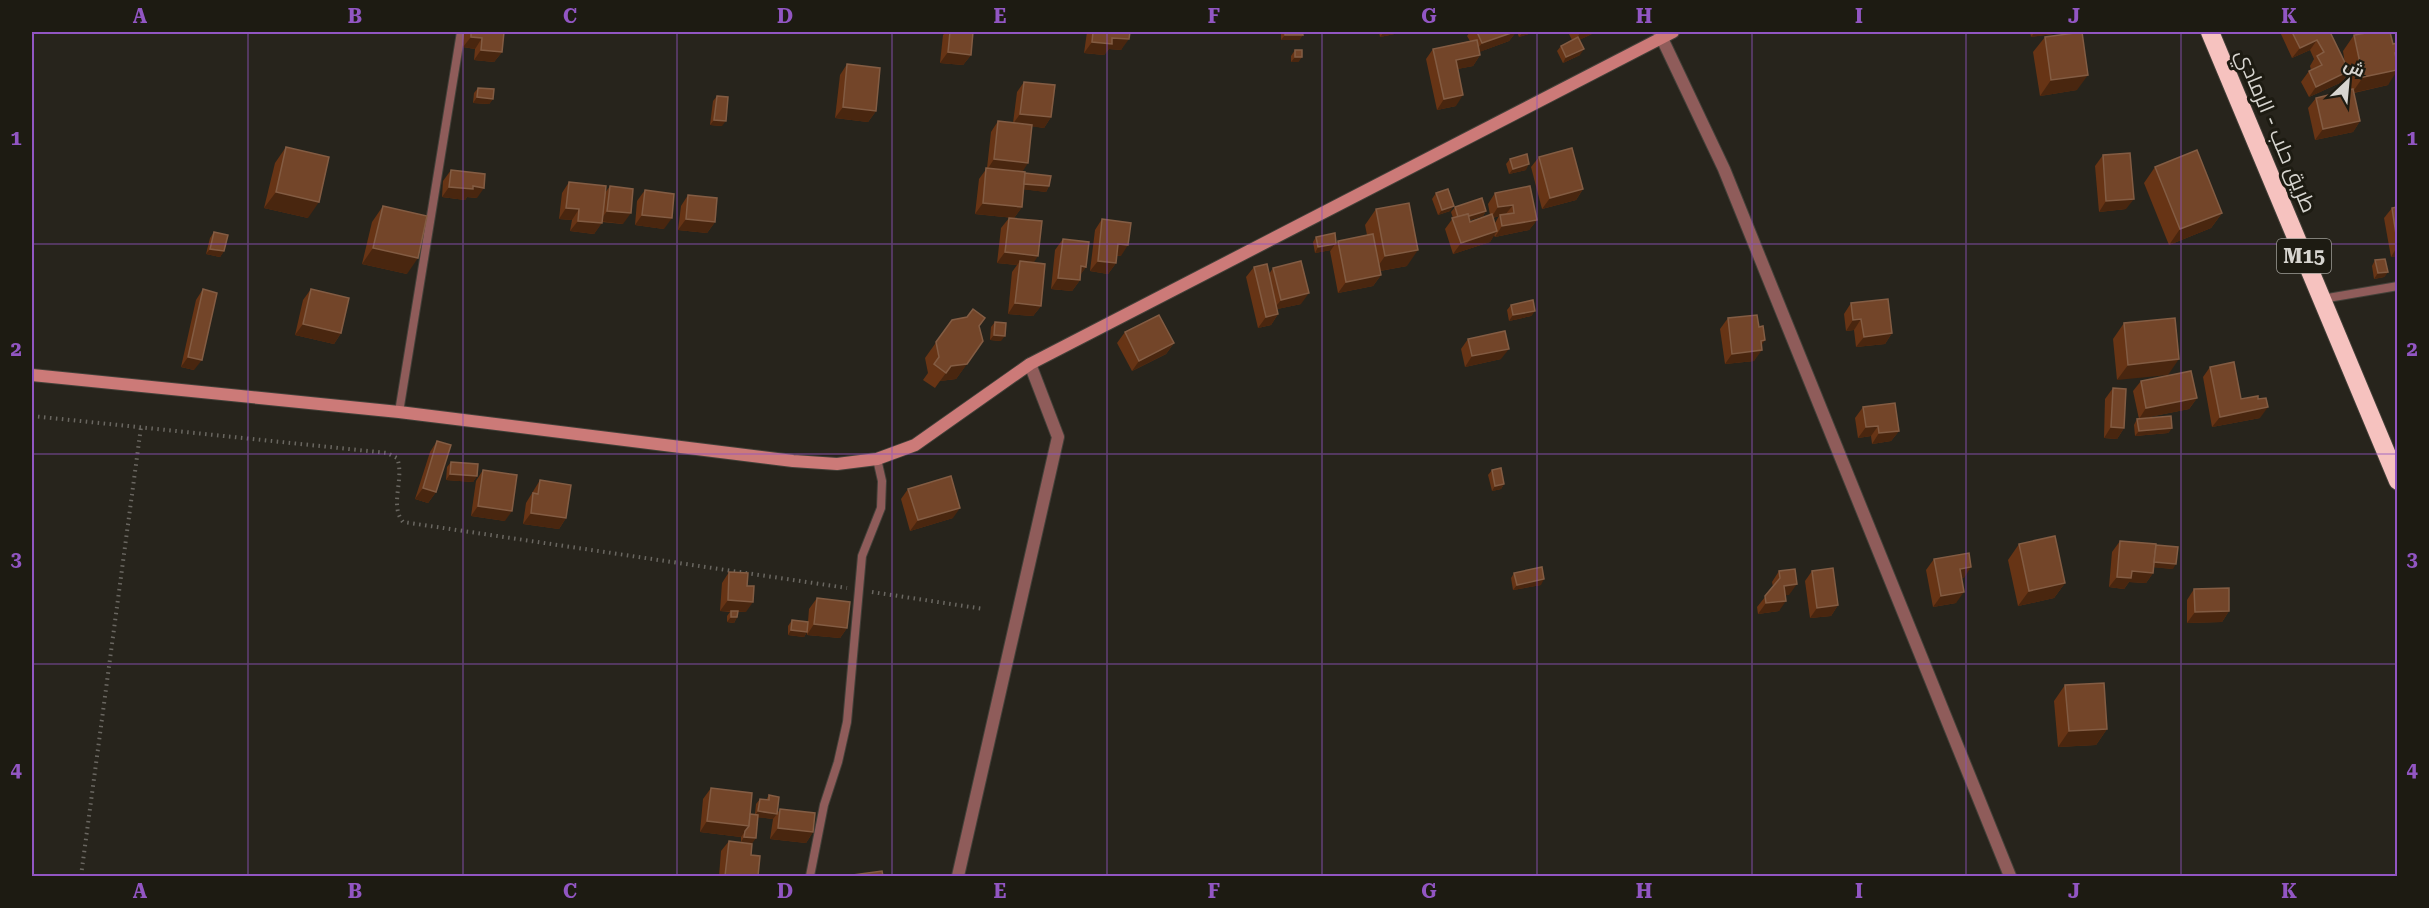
<svg xmlns="http://www.w3.org/2000/svg" width="2429" height="908" font-family="'Roboto Serif',Cairo,serif">
	<style>
		.lines { fill: none; stroke-linecap: round; stroke-linejoin: round }
		.lane-casing { stroke: #434039; stroke-width: 10 }
		.street-casing { stroke: #434039; stroke-width: 14 }
		.secondary-casing { stroke: #434039; stroke-width: 14 }
		.highway-casing { stroke: #434039; stroke-width: 20 }
		.path { stroke: #6a6761; stroke-width: 4; stroke-dasharray: 1.5 4.5; stroke-linecap: butt }
		.lane { stroke: #8f5c5a; stroke-width: 8 }
		.street { stroke: #8f5c5a; stroke-width: 12 }
		.secondary { stroke: #cc7a78; stroke-width: 12 }
		.highway { stroke: #f6c2bf; stroke-width: 18 }
		.wall { fill: #673415; fill-rule: evenodd }
		.shaded-wall { fill: #49260f }
		.building { fill: #734529; stroke: #835c43; stroke-width: 1.5 }
		.grid { fill: none; stroke: #9256c3; stroke-width: 1.5; stroke-opacity: 0.55 }
		.labels { text-anchor: middle; stroke-width: 6; stroke-linejoin: round; paint-order: stroke }
		.shield { fill: #1d1b12; stroke: #9f9d97; stroke-width: 1.5 }
		.shield-label { font-size: 20px; font-weight: bold; fill: #d7d5d0 }
		.street-label { font-size: 21px; fill: #d7d5d0; stroke: #1d1b12 }
		.neatline { fill: none; stroke: #9256c3; stroke-width: 2 }
		.grid-label { font-size: 20px; text-anchor: middle; font-weight: bold; fill: #9256c3 }
	</style>
	<rect width="100%" height="100%" fill="#27241c"/>
	<g class="lines">
		<!-- lane casing -->
		<g class="lane-casing">
			<g id="lane">
				<path d="M2322,299L2398,286"/>
				<path d="M399,412L461,32"/>
				<path d="M810,876L824,805L838,762L847,722L862,556L881,508L882,481L877,459"/>
			</g>
		</g>
		<!-- street casing -->
		<g class="street-casing">
			<g id="street">
				<path d="M1659,32L1724,169L2010,876"/>
				<path d="M958,876L1058,437L1030,364"/>
			</g>
		</g>
		<!-- secondary casing -->
		<g class="secondary-casing">
			<path id="secondary" d="M32,375L399,412L793,461L837,464L877,459L915,445L1030,364L1673,32"/>
		</g>
		<!-- highway casing -->
		<g class="highway-casing">
			<path id="highway" d="M2210,32L2398,481"/>
		</g>
		<!-- path -->
		<g class="path">
			<path d="M32,416L387,453L397,458C405,478 389,505 403,522L847,588"/>
			<path d="M872,592L984,609"/>
			<path d="M81,876L141,427"/>
		</g>
		<!-- lane -->
		<use href="#lane" class="lane"/>
		<!-- street -->
		<use href="#street" class="street"/>
		<!-- secondary -->
		<use href="#secondary" class="secondary"/>
		<!-- highway -->
		<use href="#highway" class="highway"/>
	</g>
	<!-- wall -->
	<g class="wall">
		<path d="M466,32H504L502,52L494,62L474,60L475,49L463,47L464,34Z"/>
		<path d="M946,32H950L971,55L963,65L940,63L943,35Z"/>
		<path d="M1087,32H1130L1121,50L1109,49L1104,55L1084,53Z"/>
		<path d="M1281,32H1302L1303,35L1299,40H1281Z"/>
		<path d="M1379,32H1404L1380,37Z"/>
		<path d="M1470,32H1516L1509,41L1479,52L1480,55L1473,66L1457,69L1456,106L1437,110L1426,59L1433,49L1470,41L1467,36Z"/>
		<path d="M1517,32H1535L1519,37Z"/>
		<path d="M1568,32H1595L1594,33L1579,40L1580,55L1563,63L1557,51L1561,46L1572,40Z"/>
		<path d="M2030,32H2069L2031,37Z"/>
		<path d="M2280,32H2330L2345,64L2343,51L2354,35L2396,57L2388,85L2354,93L2360,121L2353,132L2315,140L2308,108L2316,98L2351,90L2348,74L2342,82L2309,97L2301,82L2309,71L2311,70L2310,66L2314,59L2310,50L2292,58Z"/>
		<path d="M2045,37L2077,90L2040,96L2033,52Z"/>
		<path d="M1295,50L1302,57L1298,62H1291V56Z"/>
		<path d="M847,64L876,111L868,122L835,118L840,75Z"/>
		<path d="M1024,82L1051,117L1044,128L1032,126L1022,172L1049,186L1046,192L1023,189L1022,207L1014,218L975,214L979,179L987,168L991,132L998,121L1013,123L1017,92Z"/>
		<path d="M478,88L493,99L489,104L473,103L474,93Z"/>
		<path d="M717,96L722,126L710,125L713,101Z"/>
		<path d="M286,147L308,218L264,208L275,163Z"/>
		<path d="M2103,155L2126,209L2099,212L2095,166Z"/>
		<path d="M1539,157L1583,189L1576,200L1542,209L1531,167Z"/>
		<path d="M1510,159L1526,170L1509,174L1506,164Z"/>
		<path d="M2155,167L2222,213L2211,228L2169,245L2144,183Z"/>
		<path d="M451,170L477,198L467,197L465,200L442,197L443,181Z"/>
		<path d="M569,182L605,193L610,186L623,224L602,222L594,234L570,231L572,220L559,219L562,193Z"/>
		<path d="M645,190L664,229L635,225L637,201Z"/>
		<path d="M1436,193L1450,211L1438,215L1432,199Z"/>
		<path d="M1495,193L1537,220L1529,230L1495,237L1494,235L1490,242L1453,254L1445,229L1453,218L1451,212L1455,207L1486,211L1483,216L1470,220V222L1490,215L1488,204ZM1499,216L1495,223L1493,218Z"/>
		<path d="M688,195L715,222L707,233L678,230L681,206Z"/>
		<path d="M383,206L407,274L362,264L372,222Z"/>
		<path d="M2397,207V256L2391,257L2384,218L2392,208Z"/>
		<path d="M1376,209L1407,266L1380,271L1381,275L1373,286L1338,293L1330,251L1331,250L1315,253L1313,242L1316,237L1336,243L1338,241L1367,235L1365,225Z"/>
		<path d="M1009,218L1033,263L1041,306L1033,316L1008,314L1012,272L1017,265L997,263L1001,228Z"/>
		<path d="M1102,219L1121,256H1117L1116,263L1108,274L1090,271L1095,230Z"/>
		<path d="M214,232L224,251L220,257L206,254L210,238Z"/>
		<path d="M1063,239L1086,267L1080,275V280L1072,291L1051,289L1055,250Z"/>
		<path d="M2375,260L2388,272L2384,277L2374,279L2372,266Z"/>
		<path d="M1254,267L1269,274L1273,268L1301,304L1277,309L1278,314L1271,325L1258,328L1246,277Z"/>
		<path d="M203,289L194,370L181,367L196,300Z"/>
		<path d="M311,289L341,333L334,344L295,335L303,300Z"/>
		<path d="M1851,303L1892,333L1885,344L1856,347L1854,330L1846,331L1844,314Z"/>
		<path d="M1511,305L1535,311L1531,316L1509,321L1507,310Z"/>
		<path d="M1728,318L1759,327L1761,346L1754,361L1725,364L1720,329Z"/>
		<path d="M2175,318L2117,380L2113,339L2124,323Z"/>
		<path d="M952,320L979,326L983,341L956,379L940,381L935,388L923,380L928,373L925,358Z"/>
		<path d="M995,322L1001,341L990,340L991,327Z"/>
		<path d="M1125,332L1174,343L1166,354L1132,371L1117,343Z"/>
		<path d="M1468,339L1501,359L1465,367L1461,349Z"/>
		<path d="M2210,367L2241,399L2260,418L2212,427L2203,377Z"/>
		<path d="M2141,381L2197,398L2189,409L2139,419L2133,391Z"/>
		<path d="M2113,388L2124,428L2117,439L2104,438L2105,399Z"/>
		<path d="M1863,407L1899,431L1891,441L1872,444L1871,436L1858,438L1855,418Z"/>
		<path d="M2137,419L2172,428L2168,433L2135,436L2134,425Z"/>
		<path d="M437,441L436,492L428,503L415,499L430,452Z"/>
		<path d="M451,462L477,476L473,482L446,480L447,467Z"/>
		<path d="M483,470L505,521L471,516L476,481Z"/>
		<path d="M1492,470L1504,484L1501,489L1492,491L1488,475Z"/>
		<path d="M540,480L566,518L559,529L523,524L526,503Z"/>
		<path d="M908,489L953,518L910,531L901,499Z"/>
		<path d="M2120,541L2173,569L2154,567L2153,573L2146,583L2129,582L2124,589L2109,587L2112,552Z"/>
		<path d="M2019,544L2065,583L2054,598L2018,606L2008,560Z"/>
		<path d="M1934,559L1964,578H1961L1956,603L1933,607L1926,570Z"/>
		<path d="M1779,571L1789,595H1785L1779,611L1758,614L1757,607L1773,587L1772,582Z"/>
		<path d="M1812,571L1838,605L1831,616L1810,618L1805,581Z"/>
		<path d="M729,572L746,612H738L737,617L734,623L727,622V616L730,612L720,611L722,583Z"/>
		<path d="M1514,573L1541,585L1513,590L1511,578Z"/>
		<path d="M2194,589L2229,611L2222,622L2187,623V600Z"/>
		<path d="M817,598L847,628L840,638L807,635V632L804,637L788,635V626L792,620L808,622L809,609Z"/>
		<path d="M2065,685L2107,729L2096,745L2058,747L2054,701Z"/>
		<path d="M711,788L750,814H755L756,804L760,799L766,800L769,795L778,812L780,809L813,832L806,843L770,839L773,819L758,817L756,838L752,843L741,842V837L700,832L703,799Z"/>
		<path d="M729,841L751,855L758,876H719L721,851Z"/>
		<path d="M2397,848V866L2395,851Z"/>
	</g>
	<!-- shaded-wall -->
	<g class="shaded-wall">
		<path d="M1384,32H1404L1380,37Z"/>
		<path d="M1514,32H1516L1509,41L1474,54L1482,43Z"/>
		<path d="M1523,32H1535L1519,37Z"/>
		<path d="M1581,32H1595L1594,33L1573,43Z"/>
		<path d="M2035,32H2069L2031,37Z"/>
		<path d="M1285,35H1303L1299,40H1281Z"/>
		<path d="M471,37L482,38L475,49L463,47Z"/>
		<path d="M1112,38L1129,39L1121,50L1109,49L1104,55L1084,53L1092,42Z"/>
		<path d="M2317,40L2310,50L2292,58L2300,48Z"/>
		<path d="M1584,49L1580,55L1563,63L1566,57Z"/>
		<path d="M481,50L502,52L494,62L474,60Z"/>
		<path d="M948,52L971,55L963,65L940,63Z"/>
		<path d="M1480,55L1473,66L1448,71L1456,60Z"/>
		<path d="M1295,57H1302L1298,62H1291Z"/>
		<path d="M2397,70V71L2388,85L2352,93L2363,77Z"/>
		<path d="M2349,71L2342,82L2309,97L2316,87Z"/>
		<path d="M2088,75L2077,90L2040,96L2051,80Z"/>
		<path d="M1463,95L1456,106L1437,110L1444,99Z"/>
		<path d="M477,97L493,99L489,104L473,103Z"/>
		<path d="M843,107L876,111L868,122L835,118Z"/>
		<path d="M1020,114L1051,117L1044,128L1013,124Z"/>
		<path d="M714,120L726,121L722,126L710,125Z"/>
		<path d="M2360,121L2353,132L2315,140L2323,129Z"/>
		<path d="M994,159L1028,163L1021,174L987,170Z"/>
		<path d="M1529,164L1526,170L1509,174L1513,169Z"/>
		<path d="M1024,184L1049,186L1046,192L1020,189Z"/>
		<path d="M473,186L484,188L477,198L467,197L465,200L442,197L449,187Z"/>
		<path d="M1583,189L1576,200L1542,209L1550,198Z"/>
		<path d="M276,192L319,202L308,218L264,208Z"/>
		<path d="M2134,199L2126,209L2099,212L2106,201Z"/>
		<path d="M983,203L1022,207L1014,218L975,214Z"/>
		<path d="M1513,205L1505,215L1491,218L1498,207Z"/>
		<path d="M1454,206L1450,211L1438,215L1442,210Z"/>
		<path d="M566,208L579,209L572,220L559,219Z"/>
		<path d="M607,211L631,213L623,224L600,221Z"/>
		<path d="M1486,211L1483,216L1455,225L1459,220Z"/>
		<path d="M2222,213L2211,228L2169,245L2180,229Z"/>
		<path d="M642,215L672,218L664,229L635,225Z"/>
		<path d="M686,219L715,222L707,233L678,230Z"/>
		<path d="M1537,220L1529,230L1495,237L1502,226Z"/>
		<path d="M578,221L602,223L594,234L570,231Z"/>
		<path d="M1497,231L1490,242L1453,254L1461,243Z"/>
		<path d="M1118,244L1128,245L1121,256L1110,255Z"/>
		<path d="M1335,244L1331,250L1315,253L1318,247Z"/>
		<path d="M2397,247V256L2391,257Z"/>
		<path d="M373,248L418,258L407,274L362,264Z"/>
		<path d="M210,249L224,251L220,257L206,254Z"/>
		<path d="M1418,250L1407,266L1374,272L1385,256Z"/>
		<path d="M1005,252L1038,256L1031,267L1020,261L1017,265L997,263Z"/>
		<path d="M1098,261L1116,263L1108,274L1090,271Z"/>
		<path d="M1081,266L1086,267L1078,278Z"/>
		<path d="M2388,272L2384,277L2374,279L2378,273Z"/>
		<path d="M1381,275L1373,286L1338,293L1346,282Z"/>
		<path d="M1058,278L1080,280L1072,291L1051,289Z"/>
		<path d="M1309,293L1301,304L1273,310L1281,300Z"/>
		<path d="M1015,303L1041,306L1033,316L1008,314Z"/>
		<path d="M1535,311L1531,316L1509,321L1513,315Z"/>
		<path d="M1278,314L1271,325L1258,328L1266,317Z"/>
		<path d="M1861,319L1854,330L1846,331L1853,320Z"/>
		<path d="M303,324L341,333L334,344L295,335Z"/>
		<path d="M1892,333L1885,344L1856,347L1864,337Z"/>
		<path d="M994,335L1005,336L1001,341L990,340Z"/>
		<path d="M1765,340L1758,351L1762,350L1754,361L1725,364L1732,354L1761,341Z"/>
		<path d="M1174,343L1166,354L1132,371L1139,361Z"/>
		<path d="M1509,349L1501,359L1465,367L1472,356Z"/>
		<path d="M188,357L202,360L194,370L181,367Z"/>
		<path d="M2179,359L2168,375L2117,380L2128,365Z"/>
		<path d="M967,364L956,379L940,381L935,388L951,366Z"/>
		<path d="M2197,398L2189,409L2139,419L2146,408Z"/>
		<path d="M2268,407L2260,418L2212,427L2220,417Z"/>
		<path d="M1878,426L1871,436L1858,438L1866,427Z"/>
		<path d="M2111,427L2124,428L2117,439L2104,438Z"/>
		<path d="M2172,428L2168,433L2135,436L2139,431Z"/>
		<path d="M1899,431L1891,441L1872,444L1879,433Z"/>
		<path d="M450,474L477,476L473,482L446,480Z"/>
		<path d="M1504,484L1501,489L1492,491L1495,486Z"/>
		<path d="M423,488L436,492L428,503L415,499Z"/>
		<path d="M478,506L512,511L505,521L471,516Z"/>
		<path d="M960,508L953,518L910,531L918,520Z"/>
		<path d="M531,513L566,518L559,529L523,524Z"/>
		<path d="M2153,562L2176,564L2173,569L2149,567Z"/>
		<path d="M1971,567L1964,578L1952,580L1960,569Z"/>
		<path d="M2132,571L2153,573L2146,583L2129,582L2124,589L2109,587L2117,577Z"/>
		<path d="M1544,579L1541,585L1513,590L1517,585Z"/>
		<path d="M2065,583L2054,598L2018,606L2029,591Z"/>
		<path d="M1797,584L1789,595L1777,596L1784,586Z"/>
		<path d="M1964,592L1956,603L1933,607L1941,596Z"/>
		<path d="M728,600L753,602L746,612L720,611Z"/>
		<path d="M1786,601L1779,611L1758,614L1766,603Z"/>
		<path d="M1838,605L1831,616L1810,618L1817,608Z"/>
		<path d="M2229,611L2222,622L2187,623L2195,612Z"/>
		<path d="M731,617H737L734,623L727,622Z"/>
		<path d="M814,624L847,628L840,638L807,635Z"/>
		<path d="M791,630L807,632L804,637L788,635Z"/>
		<path d="M2107,729L2096,745L2058,747L2069,731Z"/>
		<path d="M758,811L777,814L773,819L754,817Z"/>
		<path d="M707,821L749,826L741,837L700,832Z"/>
		<path d="M778,828L813,832L806,843L770,839Z"/>
		<path d="M744,837L756,838L752,843L741,842Z"/>
	</g>
	<!-- building -->
	<g class="building">
		<path d="M471,32H504L502,52L481,50L482,38L471,37Z"/>
		<path d="M950,32H973L971,55L948,52Z"/>
		<path d="M1093,32H1130L1129,39L1112,38V44L1092,42Z"/>
		<path d="M1285,32H1302L1303,35H1285Z"/>
		<path d="M1477,32H1514L1482,43Z"/>
		<path d="M2082,32L2088,75L2051,80L2045,37Z"/>
		<path d="M2292,32H2330L2349,71L2316,87L2309,71L2322,65L2317,56L2324,52L2317,40L2300,48Z"/>
		<path d="M2372,32H2390L2393,44L2397,43V53H2395L2397,64V70L2363,77L2354,35Z"/>
		<path d="M1578,37L1584,49L1566,57L1561,46Z"/>
		<path d="M1477,40L1480,55L1456,60L1463,95L1444,99L1433,49Z"/>
		<rect x="1295" y="50" width="7" height="7"/>
		<path d="M847,64L880,68L876,111L843,107Z"/>
		<path d="M1024,82L1055,85L1051,117L1020,114Z"/>
		<path d="M478,88L494,89L493,99L477,97Z"/>
		<path d="M2353,89L2360,121L2323,129L2316,98Z"/>
		<path d="M717,96L728,97L726,121L714,120Z"/>
		<path d="M998,121L1032,125L1028,163L994,159Z"/>
		<path d="M286,147L329,157L319,202L276,192Z"/>
		<path d="M1572,148L1583,189L1550,198L1539,157Z"/>
		<path d="M2197,150L2222,213L2180,229L2155,167Z"/>
		<path d="M2130,153L2134,199L2106,201L2103,155Z"/>
		<path d="M1527,154L1529,164L1513,169L1510,159Z"/>
		<path d="M986,168L1025,172L1022,207L983,203Z"/>
		<path d="M451,170L485,174L484,188L473,186V189L449,187Z"/>
		<path d="M1025,173L1051,176L1049,186L1024,184Z"/>
		<path d="M569,182L606,186L602,223L578,221L579,209L566,208Z"/>
		<path d="M610,186L633,189L631,213L607,211Z"/>
		<path d="M1530,186L1537,220L1502,226L1500,215L1514,213L1513,205L1498,207L1495,193Z"/>
		<path d="M1448,189L1454,206L1442,210L1436,193Z"/>
		<path d="M645,190L674,194L672,218L642,215Z"/>
		<path d="M688,195L717,198L715,222L686,219Z"/>
		<path d="M1482,198L1486,211L1469,216L1468,214L1458,217L1455,207Z"/>
		<path d="M1409,203L1418,250L1385,256L1376,209Z"/>
		<path d="M383,206L427,216L418,258L373,248Z"/>
		<path d="M2397,207V241L2392,208Z"/>
		<path d="M1468,214L1470,222L1492,214L1497,231L1461,243L1452,218Z"/>
		<path d="M1009,218L1042,221L1038,256L1005,252Z"/>
		<path d="M1102,219L1131,223L1128,245L1118,244L1116,263L1098,261Z"/>
		<path d="M214,232L228,235L224,251L210,249Z"/>
		<path d="M1335,233L1336,243L1335,244L1318,247L1316,237Z"/>
		<path d="M1373,234L1381,275L1346,282L1338,241Z"/>
		<path d="M1063,239L1089,242L1086,267L1081,266L1080,280L1058,278Z"/>
		<path d="M2385,259L2388,272L2378,273L2375,260Z"/>
		<path d="M1020,261L1045,264L1041,306L1015,303Z"/>
		<path d="M1301,261L1309,293L1281,300L1273,268Z"/>
		<path d="M1267,264L1278,314L1266,317L1254,267Z"/>
		<path d="M203,289L217,293L202,360L188,357Z"/>
		<path d="M311,289L349,298L341,333L303,324Z"/>
		<path d="M1888,299L1892,333L1864,337L1861,319L1853,320L1851,303Z"/>
		<path d="M1533,300L1535,311L1513,315L1511,305Z"/>
		<path d="M973,309L985,318L979,326L983,341L967,364L951,366L946,373L934,364L939,357L936,342L952,320L967,317Z"/>
		<path d="M1159,315L1174,343L1139,361L1125,332Z"/>
		<path d="M1757,315L1759,327L1763,326L1765,340L1761,341L1762,350L1732,354L1728,318Z"/>
		<path d="M2175,318L2179,359L2128,365L2124,323Z"/>
		<path d="M995,322L1006,323L1005,336L994,335Z"/>
		<path d="M1505,331L1509,349L1472,356L1468,339Z"/>
		<path d="M2234,362L2241,399L2258,396V399L2266,398L2268,407L2220,417L2210,367Z"/>
		<path d="M2191,371L2197,398L2146,408L2141,381Z"/>
		<path d="M2113,388L2126,389L2124,428L2111,427Z"/>
		<path d="M1895,403L1899,431L1879,433L1878,426L1866,427L1863,407Z"/>
		<path d="M2171,416L2172,428L2139,431L2137,419Z"/>
		<path d="M437,441L451,445L436,492L423,488Z"/>
		<path d="M451,462L478,464L477,476L450,474Z"/>
		<path d="M1501,468L1504,484L1495,486L1492,470Z"/>
		<path d="M483,470L517,475L512,511L478,506Z"/>
		<path d="M951,476L960,508L918,520L908,489Z"/>
		<path d="M540,480L571,485L566,518L531,513L533,493L538,494Z"/>
		<path d="M2055,536L2065,583L2029,591L2019,544Z"/>
		<path d="M2120,541L2156,544L2153,573L2132,571L2131,578L2117,577Z"/>
		<path d="M2156,545L2178,547L2176,564L2154,562Z"/>
		<path d="M1969,553L1971,567L1960,569L1964,592L1941,596L1934,559Z"/>
		<path d="M1542,567L1544,579L1517,585L1514,573Z"/>
		<path d="M1833,568L1838,605L1817,608L1812,571Z"/>
		<path d="M1795,569L1797,584L1784,586L1786,601L1766,603L1765,596L1780,578L1779,571Z"/>
		<path d="M729,572L748,573L747,586H754L753,602L728,600Z"/>
		<path d="M2229,588V611L2195,612L2194,589Z"/>
		<path d="M817,598L850,602L847,628L814,624Z"/>
		<path d="M731,611H738L737,617H731Z"/>
		<path d="M792,620L808,622L807,632L791,630Z"/>
		<path d="M2104,683L2107,729L2069,731L2065,685Z"/>
		<path d="M711,788L752,793L749,826L707,821Z"/>
		<path d="M769,795L779,797L777,814L758,811L760,799L769,800Z"/>
		<path d="M780,809L815,813L813,832L778,828Z"/>
		<path d="M750,814L758,815L756,838L744,837L745,831L749,826Z"/>
		<path d="M729,841L752,844L751,855L760,856L758,876H725Z"/>
		<path d="M882,871L883,876H845Z"/>
	</g>
	<!-- grid -->
	<path class="grid" d="M248,32V876M463,32V876M677,32V876M892,32V876M1107,32V876M1322,32V876M1537,32V876M1752,32V876M1966,32V876M2181,32V876M32,244H2398M32,454H2398M32,664H2398"/>
	<g class="labels">
		<!-- shield labels -->
		<rect class="shield" x="2277" y="239" width="54" height="34" rx="4.5"/>
		<g class="shield-label">
			<text x="2304" y="263">M15</text>
		</g>
		<!-- street labels -->
		<g class="street-label">
			<text transform="translate(2276 131) rotate(67)" y="7">طريق حلب - الرمادي</text>
		</g>
	</g>
	<!-- border -->
	<rect width="2429" height="908" fill="none" stroke="#1d1b12" stroke-width="66"/>
	<!-- north arrow -->
	<g transform="translate(2348 81) rotate(26)" stroke="#1d1b12" stroke-width="4.5" paint-order="stroke">
	<path d="M0-4.5L10 22L0 15L-10 22Z" fill="#d7d5d0"/>
	<text y="-9" font-size="16" font-weight="bold" text-anchor="middle" fill="#d7d5d0">ش</text>
	</g>
	<rect x="33" y="33" width="2363" height="842" class="neatline"/>
	<g class="grid-label">
		<text x="140" y="23">A</text>
		<text x="355" y="23">B</text>
		<text x="570" y="23">C</text>
		<text x="785" y="23">D</text>
		<text x="1000" y="23">E</text>
		<text x="1214" y="23">F</text>
		<text x="1429" y="23">G</text>
		<text x="1644" y="23">H</text>
		<text x="1859" y="23">I</text>
		<text x="2074" y="23">J</text>
		<text x="2289" y="23">K</text>
		<text x="16" y="145">1</text>
		<text x="2412" y="145">1</text>
		<text x="16" y="356">2</text>
		<text x="2412" y="356">2</text>
		<text x="16" y="566">3</text>
		<text x="2412" y="566">3</text>
		<text x="16" y="777">4</text>
		<text x="2412" y="777">4</text>
		<text x="140" y="898">A</text>
		<text x="355" y="898">B</text>
		<text x="570" y="898">C</text>
		<text x="785" y="898">D</text>
		<text x="1000" y="898">E</text>
		<text x="1214" y="898">F</text>
		<text x="1429" y="898">G</text>
		<text x="1644" y="898">H</text>
		<text x="1859" y="898">I</text>
		<text x="2074" y="898">J</text>
		<text x="2289" y="898">K</text>
	</g>
</svg>
